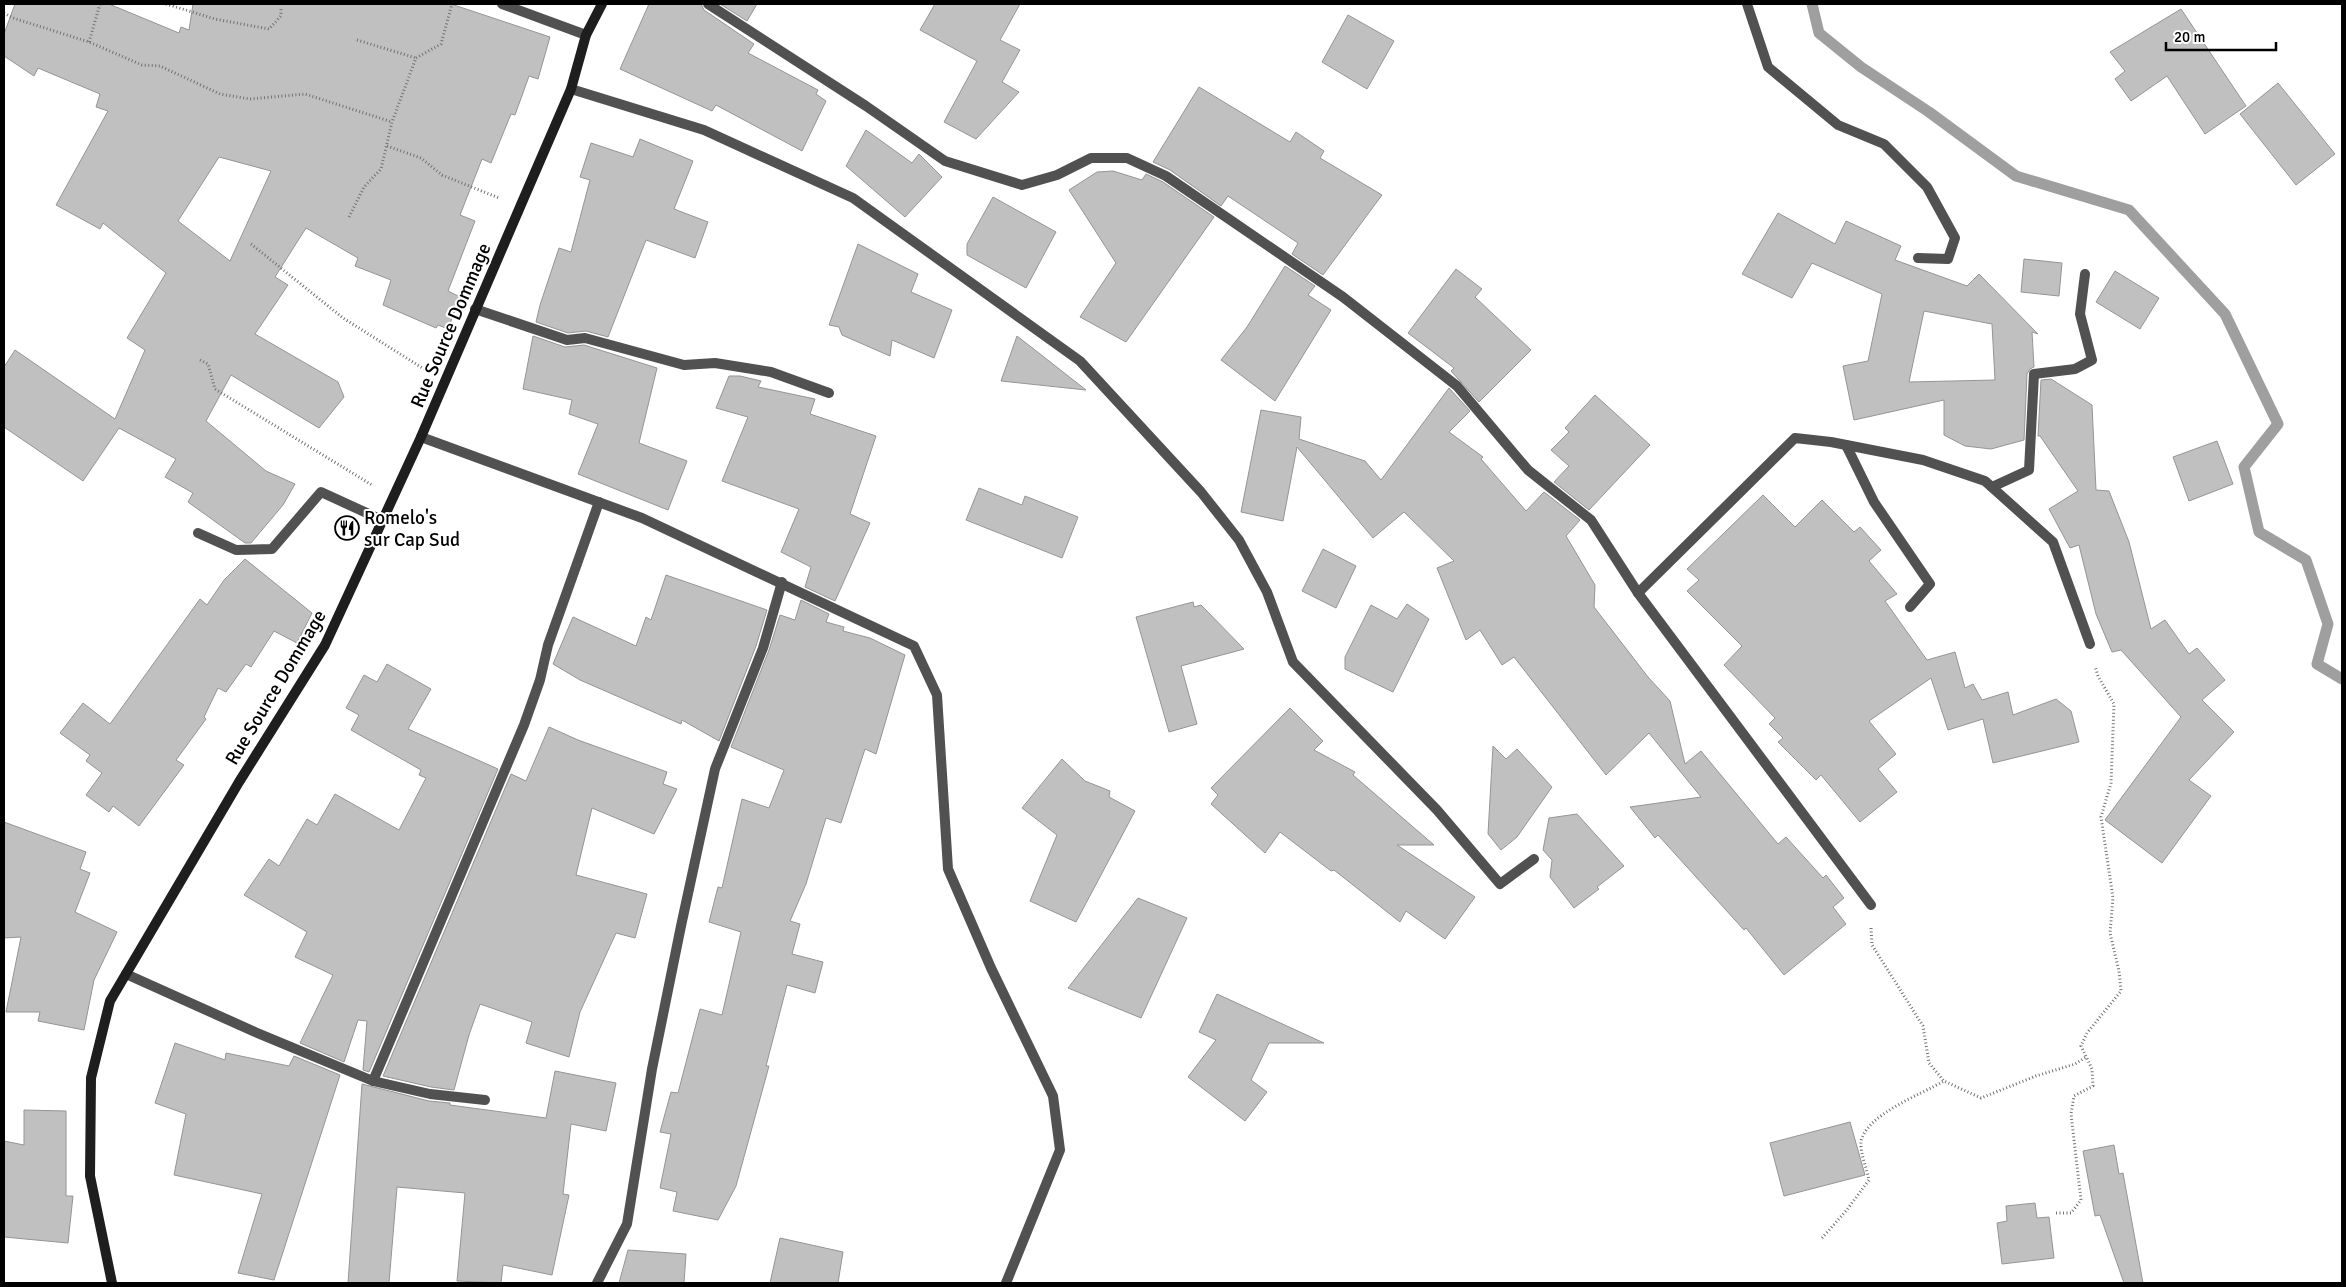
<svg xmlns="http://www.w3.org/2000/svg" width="2346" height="1287" font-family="Signika,sans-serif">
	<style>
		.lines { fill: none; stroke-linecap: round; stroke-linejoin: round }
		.stream { stroke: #9f9f9f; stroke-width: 11 }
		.building { fill: #c0c0c0; stroke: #959595; fill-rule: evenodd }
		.path { stroke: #737373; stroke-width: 3; stroke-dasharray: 1 2.5; stroke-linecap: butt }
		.service { stroke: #515151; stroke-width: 10 }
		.minor { stroke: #515151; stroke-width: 10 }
		.secondary { stroke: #1e1e1e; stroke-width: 10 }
		.labels { text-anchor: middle; stroke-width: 4; stroke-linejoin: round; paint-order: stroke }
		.street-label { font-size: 19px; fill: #000; stroke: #fff }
		.poi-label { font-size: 19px; fill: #000; stroke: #fff; text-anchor: start }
	</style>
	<rect width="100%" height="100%" fill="#fff"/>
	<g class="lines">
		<!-- stream -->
		<path class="stream" d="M1812,4L1819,33L1861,67L1929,112L2016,176L2129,210L2225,314L2278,424L2244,467L2259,532L2306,560L2328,624L2317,664L2342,679"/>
	</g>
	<!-- building -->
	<g class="building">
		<path d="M15,4H109L179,33L181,27L189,30L193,4H451L550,37L538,79L529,76L515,115L511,114L491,163L482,159L460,215L475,221L448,291L460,297L448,329L438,325L436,328L383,305L391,280L355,266L358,258L306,228L275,277L288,285L255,334L338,382L344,397L319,428L231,375L206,421L266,471L295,484L283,505L251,543H245L188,502L193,493L165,477L176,459L119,428L83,481L4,427V367L15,350L115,419L145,350L127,338L166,273L103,223L100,229L56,205L108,111L96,107L100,94L38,68L34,76L4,56V34ZM219,157L271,171L230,261L178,221Z"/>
		<path d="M649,4H701L704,10L754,44L748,53L818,90L816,94L826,101L802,151L716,105L712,111L620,69Z"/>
		<path d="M720,4H757L747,21Z"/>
		<path d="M935,4H1020L1000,40L1020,50L1002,82L1019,92L976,139L944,122L977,61L920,30Z"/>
		<path d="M2181,9L2246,106L2205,134L2167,76L2131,101L2115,79L2125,71L2110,52Z"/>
		<path d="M1348,15L1394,41L1367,89L1322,62Z"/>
		<path d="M2278,83L2335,154L2296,185L2240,114Z"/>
		<path d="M1199,87L1290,142L1296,132L1324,151L1320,158L1382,195L1323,275L1292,254L1298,243L1228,196L1221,206L1170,170L1153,162Z"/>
		<path d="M866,130L912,163L919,154L942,177L905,217L846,166Z"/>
		<path d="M640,139L693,161L674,209L708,222L695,258L646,240L608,337L586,331L568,333L536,322L540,305L559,248L571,252L590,180L580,177L591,143L633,157Z"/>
		<path d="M1113,171L1142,180L1146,174L1163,182L1214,217L1126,342L1080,317L1116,263L1069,190L1097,172Z"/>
		<path d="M993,197L1056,232L1026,288L967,255V244Z"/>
		<path d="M1778,213L1835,244L1846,221L1901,246L1895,260L1967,286L1979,274L2038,334L2032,332L2034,367L2030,369L2027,374L2024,440L1991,449L1965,446L1944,435V400L1854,420L1843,366L1868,361L1882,294L1812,263L1792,298L1742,274ZM1924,311L1992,324L1995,380L1909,382Z"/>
		<path d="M858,244L918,274L911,292L952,310L934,358L892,340L890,356L842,335L839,327L829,325Z"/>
		<path d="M2024,259L2062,263L2059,296L2021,292Z"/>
		<path d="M1285,266L1315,286L1308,295L1331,310L1275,401L1221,360L1247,327Z"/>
		<path d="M1456,269L1482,289L1475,297L1531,350L1479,402L1451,371L1454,368L1408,333Z"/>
		<path d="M2115,271L2159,298L2140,329L2096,302Z"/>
		<path d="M533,336L565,347L584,345L657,368L639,443L687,461L668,510L578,474L598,424L569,414L572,400L523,389Z"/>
		<path d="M1017,336L1035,350L1086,390L1001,381Z"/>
		<path d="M729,376H740L761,381L758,387L815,399L810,414L876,436L850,514L870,523L835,601L805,587L811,567L781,552L799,509L722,481L748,417L716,408Z"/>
		<path d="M2051,379L2092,405L2096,490L2109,491L2129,542L2151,629L2165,620L2189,654L2197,648L2225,680L2202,700L2234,732L2189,780L2211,796L2162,863L2105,820L2181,717L2121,650L2112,652L2096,614L2079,545L2070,548L2049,509L2078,491L2040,436H2038L2041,380Z"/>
		<path d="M1449,388L1470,411L1449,432L1483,457L1481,459L1526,511L1544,492L1580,520L1566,536L1595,585L1594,607L1648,677L1670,701L1685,764L1701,751L1778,844L1786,837L1823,878L1826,875L1844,898L1833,907L1846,924L1784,975L1746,928L1744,930L1658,835L1655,838L1630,807L1701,797L1649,733L1606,775L1514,657L1502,665L1480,630L1466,640L1437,568L1454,561L1404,512L1373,538L1297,447L1283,521L1241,512L1261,410L1301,417L1299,439L1365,461L1381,480Z"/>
		<path d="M1595,395L1650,445L1589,510L1554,482L1569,466L1551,450L1569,432L1565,428Z"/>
		<path d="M2217,441L2233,484L2189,501L2173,457Z"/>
		<path d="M979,488L1022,505L1025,496L1078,517L1062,558L966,520Z"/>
		<path d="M1763,495L1795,527L1822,500L1854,532L1860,527L1881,550L1869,561L1897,594L1885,601L1927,660L1955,652L1965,688L1973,684L1982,700L2008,692L2013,715L2056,699L2071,711L2079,742L1993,763L1983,719L1948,730L1931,678L1869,721L1896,754L1878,769L1897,792L1860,822L1821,775L1816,780L1778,742L1783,738L1769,724L1775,718L1724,665L1742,646L1687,591L1699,580L1687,569Z"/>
		<path d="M1323,549L1356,566L1336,608L1302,591Z"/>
		<path d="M245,559L312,613L297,643L274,631L251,667L246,664L226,692L218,688L204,717L206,719L176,760L184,765L139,826L113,806L109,812L86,795L102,773L86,761L90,755L60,733L83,703L110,724L200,599L207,605L224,580Z"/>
		<path d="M666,575L767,610L756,646L719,741L682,720L681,724L580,680L553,664L573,617L636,646L646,617L651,620Z"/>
		<path d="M801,600L829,614L826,622L844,627L843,631L870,638L905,655L876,754L865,749L841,823L826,818L806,884L790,921L800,924L792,954L823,962L815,993L787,985L766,1066H769L736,1186L718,1220L673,1211L677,1192L660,1188L671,1134L660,1132L671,1092L678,1093L700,1009L722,1015L741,932L709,922L718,887L722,888L742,799L769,808L784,770L731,747L769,650L780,615L795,620Z"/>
		<path d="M1193,602L1194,607L1201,605L1244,649L1181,666L1197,724L1169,732L1136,617Z"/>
		<path d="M1407,604L1429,619L1393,692L1345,669V657L1371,605L1397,619Z"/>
		<path d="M387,664L431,689L408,729L498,769L369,1072L363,1070L367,1021L358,1020L344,1062L300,1043L333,975L295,957L307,932L244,895L269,859L279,866L307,819L317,825L335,794L399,830L426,778L419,775L421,770L351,730L359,715L346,708L364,675L377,682Z"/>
		<path d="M1290,708L1323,741L1314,750L1355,772L1353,775L1434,845H1397L1475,897L1445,939L1406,911L1400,922L1334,870L1331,871L1280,832L1265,853L1211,804L1218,795L1211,788Z"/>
		<path d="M549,727L578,740L667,772L663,784L677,789L654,834L592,808L576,875L647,894L635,938L616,933L580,1012L569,1057L526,1043L532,1022L480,1004L469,1035L454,1090L431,1087L383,1076L511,774L526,781Z"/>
		<path d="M1493,746L1506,759L1517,749L1552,787L1517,837L1501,850L1488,834Z"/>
		<path d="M1062,759L1085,781L1110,791L1109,797L1135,811L1076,922L1030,901L1057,835L1022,808Z"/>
		<path d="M1577,814L1624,866L1597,887L1599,889L1574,908L1550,877L1552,860L1543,850L1549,818Z"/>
		<path d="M4,822L86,852L80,869L90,873L75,912L117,932L94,980L84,1030L38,1021L40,1012H6L21,937L4,938Z"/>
		<path d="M1138,898L1187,918L1141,1018L1068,988Z"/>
		<path d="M1217,994L1324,1043H1269L1251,1080L1267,1092L1245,1121L1188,1077L1216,1040L1199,1032Z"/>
		<path d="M175,1043L225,1060L226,1053L289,1066L294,1056L340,1075L274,1280L238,1273L262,1194L174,1175L186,1114L155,1103Z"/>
		<path d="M555,1071L616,1083L606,1131L571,1124L563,1194L569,1195L552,1275L503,1265L501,1283L457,1281L465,1193L397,1187L389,1283H348L362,1084L429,1101L450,1103V1105L546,1118Z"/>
		<path d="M24,1110L66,1111V1196H73L68,1243L4,1237V1141L24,1145Z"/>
		<path d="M1850,1122L1865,1175L1784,1196L1770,1143Z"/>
		<path d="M2114,1145L2119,1174L2123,1173L2143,1283H2124L2100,1215L2095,1216L2083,1151Z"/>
		<path d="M2035,1203L2037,1218L2049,1217L2054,1258L2002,1264L1997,1223L2007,1221L2006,1206Z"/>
		<path d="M780,1238L843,1252L838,1283H770Z"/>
		<path d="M628,1250L686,1254L684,1283H619Z"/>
	</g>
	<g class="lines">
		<!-- path -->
		<g class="path">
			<path d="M166,4L215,19L269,29L281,16V7"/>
			<path d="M4,13L13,18L89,42L142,65L160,66L220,94L250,99L305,94L392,122"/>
			<path d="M357,40L416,58"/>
			<path d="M89,42L100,4"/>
			<path d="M387,146L421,158L442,175L499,198"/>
			<path d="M349,217L364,187L381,169L392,122L416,58L441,44L452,4"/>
			<path d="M251,244L343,318L424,369"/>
			<path d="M200,360L208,364L215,389L372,485"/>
			<path d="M1871,928L1872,945L1923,1026L1929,1063L1944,1081L1981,1098L2036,1076L2075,1064L2086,1057"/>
			<path d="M2056,1213H2071L2081,1200L2071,1114L2074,1096L2093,1086L2092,1069L2081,1046L2087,1033L2121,991L2119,971L2110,933L2113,898L2101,817L2111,783L2114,704L2098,676L2095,666"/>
			<path d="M1822,1238L1846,1211L1869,1180C1867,1169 1860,1153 1861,1142C1865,1115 1922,1094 1944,1081"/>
		</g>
		<!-- service -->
		<g class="service">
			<path d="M475,309L567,340L585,338L684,365L715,363L771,372L829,393"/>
			<path d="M1846,445L1874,502L1930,584L1910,607"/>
			<path d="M1992,487L2029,470L2034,374L2075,369L2092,360L2080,314L2085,274"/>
			<path d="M198,533L236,550L272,549L321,492L382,520"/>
		</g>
		<!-- minor -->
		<g class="minor">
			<path d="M502,4L586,35"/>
			<path d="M708,4L866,106L945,161L1022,185L1057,175L1091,158H1127L1166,176L1343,297L1457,386L1528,470L1591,520L1638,593L1871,905"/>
			<path d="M1747,4L1768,67L1838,125L1884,144L1927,187L1955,238L1948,259L1918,258"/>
			<path d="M571,89L704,130L853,198L1080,361L1201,492L1239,540L1267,592L1293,662L1437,810L1500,884L1534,859"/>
			<path d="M421,437L642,518L914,646L937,695L948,869L991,968L1053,1096L1060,1150L1006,1283"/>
			<path d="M1638,593L1795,438L1831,442L1923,460L1985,481L2053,542L2090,644"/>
			<path d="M126,974L255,1032L373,1081L430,1094L485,1100"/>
			<path d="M373,1081L524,725L540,680L548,645L599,502"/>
			<path d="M597,1283L627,1224L652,1069L681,926L715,769L763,648L782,582"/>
		</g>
		<!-- secondary -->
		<path class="secondary" d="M112,1283L90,1176L91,1078L110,1001L239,782L325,645L421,437L520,207L571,89L586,35L602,4"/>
	</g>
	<!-- icons -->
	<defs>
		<g id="restaurant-ring" transform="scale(1.25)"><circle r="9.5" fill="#fff" stroke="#000" stroke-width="1.5"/><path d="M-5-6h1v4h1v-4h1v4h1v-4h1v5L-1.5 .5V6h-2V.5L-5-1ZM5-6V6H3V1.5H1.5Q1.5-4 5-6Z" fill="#000"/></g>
	</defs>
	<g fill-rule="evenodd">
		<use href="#restaurant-ring" x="347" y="528"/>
	</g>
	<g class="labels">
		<!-- street labels -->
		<g class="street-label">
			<text transform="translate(450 325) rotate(-67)" y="7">Rue Source Dommage</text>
			<text transform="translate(275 687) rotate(-59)" y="7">Rue Source Dommage</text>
		</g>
		<!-- poi labels -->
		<g class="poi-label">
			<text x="364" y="524">Romelo's<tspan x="364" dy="22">sur Cap Sud</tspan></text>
		</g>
	</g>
	<!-- border -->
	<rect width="2346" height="1287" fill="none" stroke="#000000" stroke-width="10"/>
	<!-- scale -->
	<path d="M2166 42v8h110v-8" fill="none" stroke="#000000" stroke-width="2.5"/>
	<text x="2174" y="42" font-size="15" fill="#000000" stroke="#ffffff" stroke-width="4" paint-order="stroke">20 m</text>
</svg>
